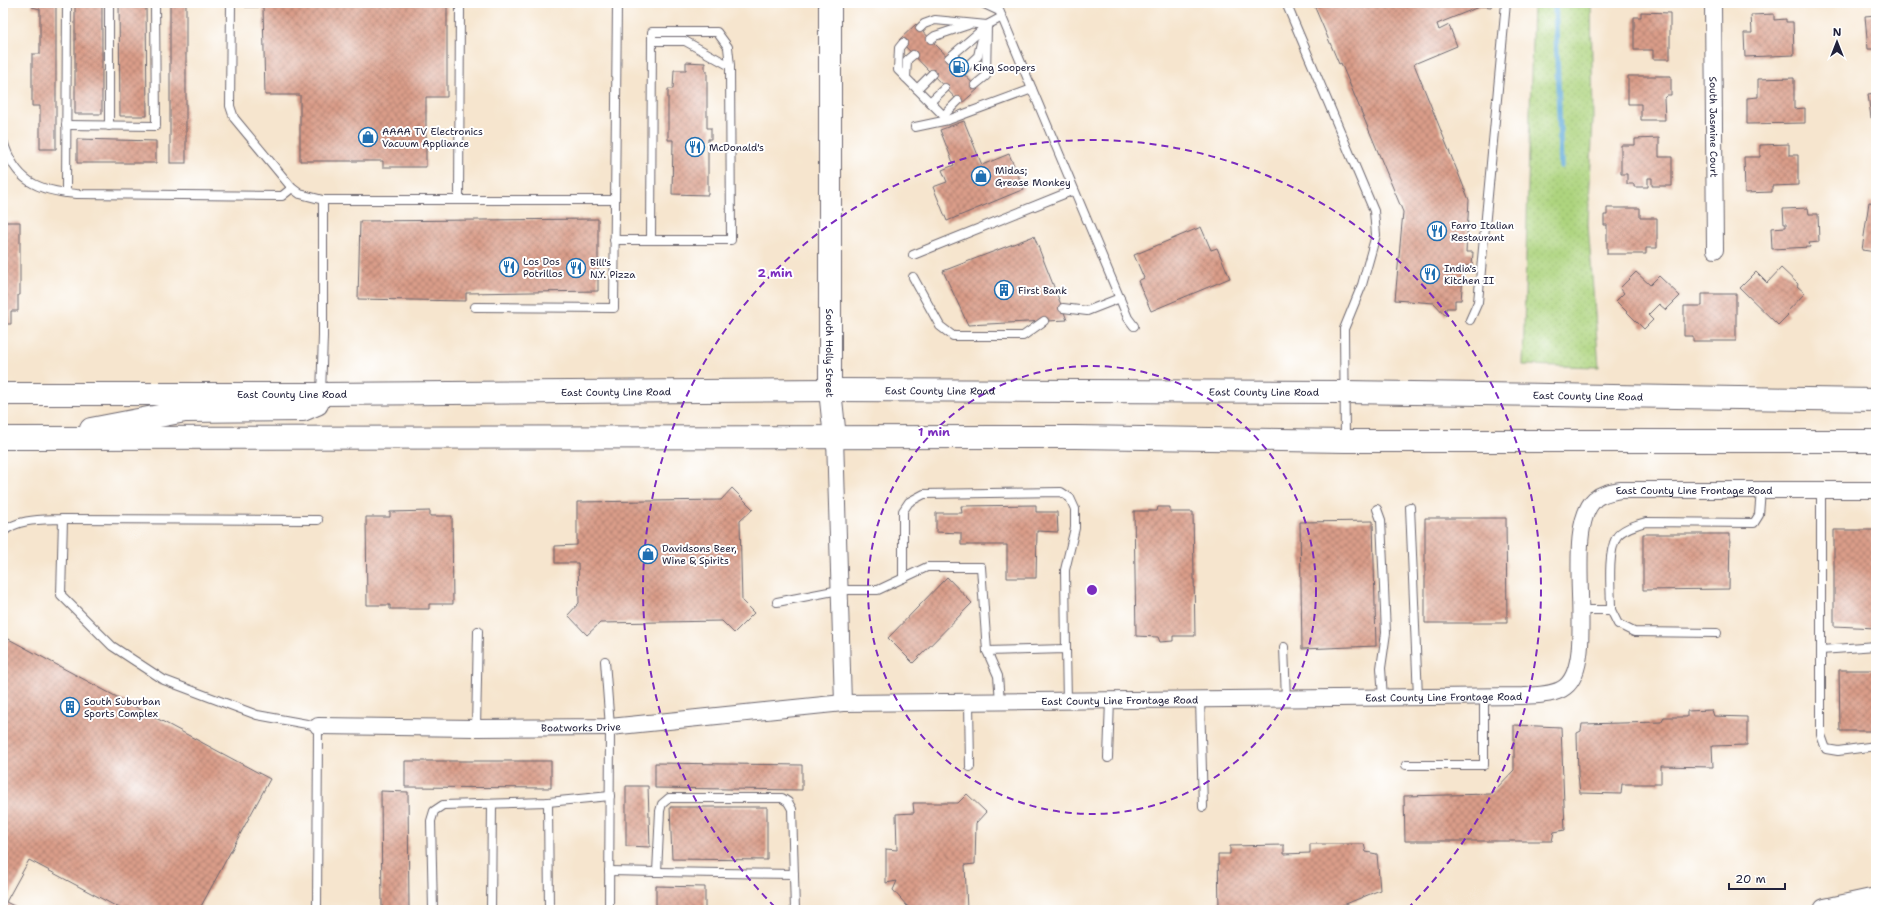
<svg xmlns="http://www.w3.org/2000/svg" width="1879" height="913" font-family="'Shantell Sans',sans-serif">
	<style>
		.grass { fill: url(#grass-dots); stroke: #687b5c }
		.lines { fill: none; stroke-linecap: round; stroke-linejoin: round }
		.stream { stroke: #63acda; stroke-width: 5.5 }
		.building { fill: url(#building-cross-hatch) }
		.service-casing { stroke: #6c666e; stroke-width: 10 }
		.minor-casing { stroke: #6c666e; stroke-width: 18 }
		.secondary-casing { stroke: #6c666e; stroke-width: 24 }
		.motorway-casing { stroke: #6c666e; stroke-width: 24 }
		.service { stroke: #fff; stroke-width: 8 }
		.minor { stroke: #fff; stroke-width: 16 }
		.secondary { stroke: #fff; stroke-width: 22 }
		.motorway { stroke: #fff; stroke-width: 22 }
		.ring { fill: none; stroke: #7b2cbf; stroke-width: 2; stroke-dasharray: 7 5 }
		.labels { text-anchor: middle; stroke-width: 4; stroke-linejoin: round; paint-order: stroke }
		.poi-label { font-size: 10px; fill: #22223b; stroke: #fff; text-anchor: start }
		.street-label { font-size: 10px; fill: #22223b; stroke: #fff }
		.centre { fill: #7b2cbf; stroke: #fff; stroke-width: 2 }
		.ring-label { font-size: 12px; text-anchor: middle; font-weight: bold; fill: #7b2cbf; stroke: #fff; stroke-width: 4; stroke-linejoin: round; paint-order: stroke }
	</style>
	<defs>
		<pattern id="grass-dots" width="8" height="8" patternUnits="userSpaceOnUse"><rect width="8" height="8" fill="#add47e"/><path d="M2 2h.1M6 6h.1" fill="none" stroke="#95b66e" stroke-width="1.8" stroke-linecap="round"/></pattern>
		<pattern id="building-cross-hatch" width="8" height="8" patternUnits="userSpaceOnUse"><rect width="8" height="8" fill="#da9d89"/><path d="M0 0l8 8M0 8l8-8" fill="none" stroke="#b08071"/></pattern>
	</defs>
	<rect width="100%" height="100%" fill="#fff"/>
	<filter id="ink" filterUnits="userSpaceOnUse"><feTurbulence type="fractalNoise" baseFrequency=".025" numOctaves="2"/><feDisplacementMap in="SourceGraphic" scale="8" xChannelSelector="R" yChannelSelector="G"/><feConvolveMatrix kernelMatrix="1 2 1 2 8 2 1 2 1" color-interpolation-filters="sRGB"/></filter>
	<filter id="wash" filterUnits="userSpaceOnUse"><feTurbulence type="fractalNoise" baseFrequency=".012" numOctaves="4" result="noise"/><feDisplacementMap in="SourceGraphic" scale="16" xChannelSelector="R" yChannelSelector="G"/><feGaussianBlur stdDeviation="0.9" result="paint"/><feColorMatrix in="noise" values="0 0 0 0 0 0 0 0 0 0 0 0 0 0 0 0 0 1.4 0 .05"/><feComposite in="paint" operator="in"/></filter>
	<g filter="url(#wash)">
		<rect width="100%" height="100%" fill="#f6e5ce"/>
		<!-- grass -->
		<path class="grass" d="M1533,3H1591L1593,119L1588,224L1599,367L1523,365Z"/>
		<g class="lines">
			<!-- stream -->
			<path class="stream" d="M1555,3L1561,166"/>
		</g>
		<g id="blocks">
			<!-- building -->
			<g class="building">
				<path d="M32,3H56V149H40V106H32V54H40V9L32,7Z"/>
				<rect x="75" y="3" width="27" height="111"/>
				<path d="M119,3H146L147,116H120Z"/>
				<rect x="170" y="3" width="16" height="160"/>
				<path d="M245,3H447V97H426V167H383V161H300V95H265L263,7H245Z"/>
				<path d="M1313,3H1492L1491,7L1481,6L1437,24L1439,30L1449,25L1457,46L1414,64L1469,200L1466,252H1473L1472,266H1464L1461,300H1455V308H1446V316L1434,303L1395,300L1403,212L1341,63L1339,64Z"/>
				<path d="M1641,12L1670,13V59H1653V50H1634V17H1641Z"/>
				<path d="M1774,14V20L1786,19V22H1793L1794,55L1745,57L1744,33H1752L1751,15Z"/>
				<path d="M1876,15V49H1868L1865,16Z"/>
				<path d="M916,24L978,89L961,104L899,40Z"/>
				<path d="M686,62L705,63V70L707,71V128H711V139H708V195L672,194L673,140H668V89H673L674,70H686Z"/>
				<path d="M1628,76H1671V95H1667L1664,98L1665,120H1641V104H1628Z"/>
				<path d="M1794,78V109L1805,108V123L1747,124V98L1758,97V79Z"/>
				<path d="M1876,93V117L1871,118L1868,94Z"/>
				<path d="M964,121L982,165L1009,154L1024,189L947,221L933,187L947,182L942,170L954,165L940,130Z"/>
				<path d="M1659,138V157H1672V186H1652V178H1648V187H1634V184H1627V174H1621V145H1635V139Z"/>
				<path d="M77,139L156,141V163H77Z"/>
				<path d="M1789,144V155H1798V185L1772,186V192L1745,193L1744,157H1760V145Z"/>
				<path d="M1869,202L1876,203V252L1862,250Z"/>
				<path d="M1607,208H1640V218H1657V248H1646V254H1607V225H1604V215H1607Z"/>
				<path d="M1808,208L1809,214H1818L1819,242L1809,243L1810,247L1772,249L1771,228L1786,227V224H1784L1783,209Z"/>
				<path d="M598,219V291L466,293V301L358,299L360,221Z"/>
				<path d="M3,222H20V295H18V311H11V324H3Z"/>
				<path d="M1201,227L1211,250L1217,248L1230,278L1151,311L1138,281L1144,278L1134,255Z"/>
				<path d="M1034,236L1067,320L968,325L943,271Z"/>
				<path d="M1781,268L1798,284L1797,286L1805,293L1786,313L1788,315L1778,325L1740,288L1756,272L1767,283Z"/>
				<path d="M1636,272L1650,285L1659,276L1680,296L1666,310L1659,304L1648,315L1653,320L1644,329L1616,301L1624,293L1620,288Z"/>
				<path d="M1702,294H1736V341H1693V336H1684V306H1702Z"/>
				<path d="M732,488L753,509L740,521L742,601L754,613L734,633L722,621L600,623L587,635L568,615L579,603L578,563H555V546L577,545V502L721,500Z"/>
				<path d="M1036,505V512H1057L1058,532L1037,531L1036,578H1007V545H961V533L936,532V513H962L961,506Z"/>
				<path d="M1158,507H1170V512H1193L1195,636H1173V641L1160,642L1158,637L1136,636L1134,511H1157Z"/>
				<path d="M430,511V516H452L453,604H429V609H390V605H367L366,517H390V512Z"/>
				<path d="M1425,518H1506L1507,623H1425Z"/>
				<path d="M1373,521L1376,646L1302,649L1300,522Z"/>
				<path d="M1834,530H1876V628L1834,626Z"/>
				<path d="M1643,534H1730L1729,589L1643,590Z"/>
				<path d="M947,577L972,603L913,663L888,638Z"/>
				<path d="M3,636L270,779L199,910H123L29,860L6,902L22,910H3Z"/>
				<path d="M1839,670H1876V731H1840Z"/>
				<path d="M1712,710L1714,716L1747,717V745L1712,746L1713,767L1661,766V784H1622L1621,794L1580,793L1578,775L1577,733L1581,731L1582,724L1661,722L1664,717H1687V711Z"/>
				<path d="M1514,725L1561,727L1565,830L1554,832L1552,841H1405L1404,796L1491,794L1514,770Z"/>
				<path d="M405,761H551V788L405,787Z"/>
				<path d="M655,763L802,765V790L655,788Z"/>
				<path d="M626,786H648L650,847L626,846Z"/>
				<path d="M381,791L408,792L409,910H382Z"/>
				<path d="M967,794L986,812L976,823L975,864L965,865L967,910H915L907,906L893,890L897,881L886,883V849L897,850L896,814L914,813L913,803H958Z"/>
				<path d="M670,807H767V860L672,859Z"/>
				<path d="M1310,844H1364L1366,852L1377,854L1380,890L1331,910H1219L1218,854H1230V846L1284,845V854L1310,853Z"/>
				<path d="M656,886L705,887V910H656Z"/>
			</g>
		</g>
	</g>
	<g filter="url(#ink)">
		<use href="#blocks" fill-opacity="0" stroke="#6c666e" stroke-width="1"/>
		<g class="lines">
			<!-- service casing -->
			<g class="service-casing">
				<g id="service">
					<path d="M109,3V126"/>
					<path d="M231,3L230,106L234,118L292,188L300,194L323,200H615"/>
					<path d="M982,3L999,11"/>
					<path d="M996,3L1128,318L1134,326"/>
					<path d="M1286,3L1374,211L1376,235L1362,285L1344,329L1345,440"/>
					<path d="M920,28L924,24L935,20L987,25L1002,17"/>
					<path d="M931,39L935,36L968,25"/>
					<path d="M652,41H685L730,66"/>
					<path d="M903,43L899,48L898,70L948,120"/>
					<path d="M949,58L985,27"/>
					<path d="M962,71L978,56L984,29"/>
					<path d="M906,78L907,60L913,55"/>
					<path d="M975,85L986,76L987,25"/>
					<path d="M917,89L932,74"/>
					<path d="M930,102L945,88"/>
					<path d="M944,115L958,101"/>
					<path d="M66,125L156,126L155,3"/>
					<path d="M915,127L948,120L1032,89"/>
					<path d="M3,141C15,181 37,191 77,194L282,196L292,188"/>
					<path d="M66,193L67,3"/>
					<path d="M459,200L460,3"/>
					<path d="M614,240H731L730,66L728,47L717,32H652L651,240"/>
					<path d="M913,255L1074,190"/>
					<path d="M913,277L940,326L953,336H1023L1044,321"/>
					<path d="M475,307L614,308L617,3"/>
					<path d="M1063,308L1087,311L1120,298"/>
					<path d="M1470,320L1478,302L1506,3"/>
					<path d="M321,394L323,336V200"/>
					<path d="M1821,490V735L1826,749L1838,751L1876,746"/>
					<path d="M1410,507L1418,697"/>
					<path d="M1377,509L1381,520L1386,633L1381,668L1383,698"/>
					<path d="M63,519L318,520"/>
					<path d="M3,532C19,518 43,520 63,519L61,595L112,646L164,680L257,715L318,726L317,910"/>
					<path d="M903,578V511L909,502L924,494L1061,492L1070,498L1075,509V528L1065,570L1066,649"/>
					<path d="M777,602L839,590H878L927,567H981L987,651L998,676L1000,701"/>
					<path d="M1580,610H1611C1611,591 1607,555 1616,538C1621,529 1636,525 1646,522L1754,523L1759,515L1761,490"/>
					<path d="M1611,610L1618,624L1634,632L1717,633"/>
					<path d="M1284,647L1286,699"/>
					<path d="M1821,650L1876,646"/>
					<path d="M987,651L1066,649L1067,701"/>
					<path d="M605,661L610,727L609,910"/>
					<path d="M1200,700L1203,807"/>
					<path d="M969,702L970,767"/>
					<path d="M476,728L478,631"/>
					<path d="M1108,758L1110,700"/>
					<path d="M1406,765H1484V697"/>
					<path d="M548,802L549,910"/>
					<path d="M609,871L657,872L660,811L662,804L669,798H782L788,802L792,809L795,910"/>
					<path d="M657,872L794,874"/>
					<path d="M433,910L431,821L434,811L443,805L548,802L610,796"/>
					<path d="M491,910L492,804"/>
				</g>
			</g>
			<!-- minor casing -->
			<g class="minor-casing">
				<g id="minor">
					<path id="s1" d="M1713,3L1715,250"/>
					<path d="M835,438L843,703"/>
					<path id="s2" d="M318,726L476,728L610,727L843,703L1524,696C1537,695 1555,695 1565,687C1600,660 1560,531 1595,499C1602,493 1611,492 1620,490H1876"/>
				</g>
			</g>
			<!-- secondary casing -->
			<g class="secondary-casing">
				<g id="secondary">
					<path id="s3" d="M830,3V390L835,438"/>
					<path id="s4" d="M3,394H321L830,390L1345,392L1876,400"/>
					<path d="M91,429L185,411L303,410L317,404L321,394"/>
					<path d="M3,438L1075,437L1345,441H1876"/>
				</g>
			</g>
			<!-- motorway casing -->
			<g class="motorway-casing">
				<path id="motorway" d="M1825,910L1876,899"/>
			</g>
			<!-- service -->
			<use href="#service" class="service"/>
			<!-- minor -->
			<use href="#minor" class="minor"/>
			<!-- secondary -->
			<use href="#secondary" class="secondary"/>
			<!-- motorway -->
			<use href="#motorway" class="motorway"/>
		</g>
	</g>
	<!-- distance rings -->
	<g class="ring">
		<circle cx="1092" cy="590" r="224"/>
		<path d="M775 907A449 449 0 1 1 1409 907"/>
	</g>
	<!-- icons -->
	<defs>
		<g id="fuel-ring" transform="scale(1)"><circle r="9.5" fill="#fff" stroke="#1f6fb2" stroke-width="1.5"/><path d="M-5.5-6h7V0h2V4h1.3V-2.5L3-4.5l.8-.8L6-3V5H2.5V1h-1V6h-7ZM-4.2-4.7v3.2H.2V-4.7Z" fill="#1f6fb2"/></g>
		<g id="shop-ring" transform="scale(1)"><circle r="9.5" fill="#fff" stroke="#1f6fb2" stroke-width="1.5"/><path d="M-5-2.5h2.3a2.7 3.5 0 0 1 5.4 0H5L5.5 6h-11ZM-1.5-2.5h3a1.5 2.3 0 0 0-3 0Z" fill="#1f6fb2"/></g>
		<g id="restaurant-ring" transform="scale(1)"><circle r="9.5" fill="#fff" stroke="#1f6fb2" stroke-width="1.5"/><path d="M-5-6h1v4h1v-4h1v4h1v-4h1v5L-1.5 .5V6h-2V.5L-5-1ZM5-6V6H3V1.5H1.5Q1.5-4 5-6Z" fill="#1f6fb2"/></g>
		<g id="building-ring" transform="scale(1)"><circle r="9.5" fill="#fff" stroke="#1f6fb2" stroke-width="1.5"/><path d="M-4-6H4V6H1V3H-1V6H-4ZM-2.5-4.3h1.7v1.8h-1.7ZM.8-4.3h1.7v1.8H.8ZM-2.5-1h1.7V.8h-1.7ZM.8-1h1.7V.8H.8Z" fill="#1f6fb2"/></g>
	</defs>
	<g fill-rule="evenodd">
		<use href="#fuel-ring" x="959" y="67"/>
		<use href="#shop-ring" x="368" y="137"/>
		<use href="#restaurant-ring" x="695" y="147"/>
		<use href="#shop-ring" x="981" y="176"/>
		<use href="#restaurant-ring" x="1437" y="231"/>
		<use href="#restaurant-ring" x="509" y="267"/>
		<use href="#restaurant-ring" x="576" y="268"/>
		<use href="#restaurant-ring" x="1430" y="274"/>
		<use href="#building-ring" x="1004" y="290"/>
		<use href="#shop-ring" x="648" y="554"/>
		<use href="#building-ring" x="70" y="707"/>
	</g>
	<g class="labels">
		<!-- poi labels -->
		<g class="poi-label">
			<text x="973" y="71">King Soopers</text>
			<text x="382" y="135">AAAA TV Electronics<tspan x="382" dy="12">Vacuum Appliance</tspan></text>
			<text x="709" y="151">McDonald's</text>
			<text x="995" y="174">Midas;<tspan x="995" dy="12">Grease Monkey</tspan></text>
			<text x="1451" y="229">Farro Italian<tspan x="1451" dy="12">Restaurant</tspan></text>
			<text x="523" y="265">Los Dos<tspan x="523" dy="12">Potrillos</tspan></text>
			<text x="590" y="266">Bill's<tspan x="590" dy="12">N.Y. Pizza</tspan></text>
			<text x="1444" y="272">India's<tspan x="1444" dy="12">Kitchen II</tspan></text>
			<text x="1018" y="294">First Bank</text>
			<text x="662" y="552">Davidsons Beer,<tspan x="662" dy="12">Wine &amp; Spirits</tspan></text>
			<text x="84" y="705">South Suburban<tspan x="84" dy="12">Sports Complex</tspan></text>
		</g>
		<!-- street labels -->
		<g class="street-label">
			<text dy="4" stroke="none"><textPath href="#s1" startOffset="124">South Jasmine Court</textPath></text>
			<text dy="4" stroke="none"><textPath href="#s3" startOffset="350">South Holly Street</textPath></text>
			<text dy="4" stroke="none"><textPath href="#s4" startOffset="937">East County Line Road</textPath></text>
			<text dy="4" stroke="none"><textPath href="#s4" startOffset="613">East County Line Road</textPath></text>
			<text dy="4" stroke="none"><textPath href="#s4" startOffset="1261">East County Line Road</textPath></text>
			<text dy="4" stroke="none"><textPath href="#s4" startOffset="289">East County Line Road</textPath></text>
			<text dy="4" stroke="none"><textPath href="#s4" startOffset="1585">East County Line Road</textPath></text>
			<text dy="4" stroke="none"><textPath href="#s2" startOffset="1546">East County Line Frontage Road</textPath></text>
			<text dy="4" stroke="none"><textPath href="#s2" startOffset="1127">East County Line Frontage Road</textPath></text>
			<text dy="4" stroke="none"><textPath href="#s2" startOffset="803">East County Line Frontage Road</textPath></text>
			<text dy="4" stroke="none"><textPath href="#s2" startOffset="263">Boatworks Drive</textPath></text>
		</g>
	</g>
	<circle cx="1092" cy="590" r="6" class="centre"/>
	<g class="ring-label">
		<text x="775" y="277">2 min</text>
		<text x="934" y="436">1 min</text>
	</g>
	<!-- margin -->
	<rect width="1879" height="913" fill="none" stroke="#fff" stroke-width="16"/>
	<!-- north arrow -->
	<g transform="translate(1837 42)" stroke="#ffffff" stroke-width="3" paint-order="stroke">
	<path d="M0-3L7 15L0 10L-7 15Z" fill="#22223b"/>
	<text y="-6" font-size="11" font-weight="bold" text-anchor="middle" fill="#22223b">N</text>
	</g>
	<!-- scale -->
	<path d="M1729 883v6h56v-6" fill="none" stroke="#22223b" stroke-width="2"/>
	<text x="1735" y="883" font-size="12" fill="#22223b" stroke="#ffffff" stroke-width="3" paint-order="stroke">20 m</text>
</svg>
